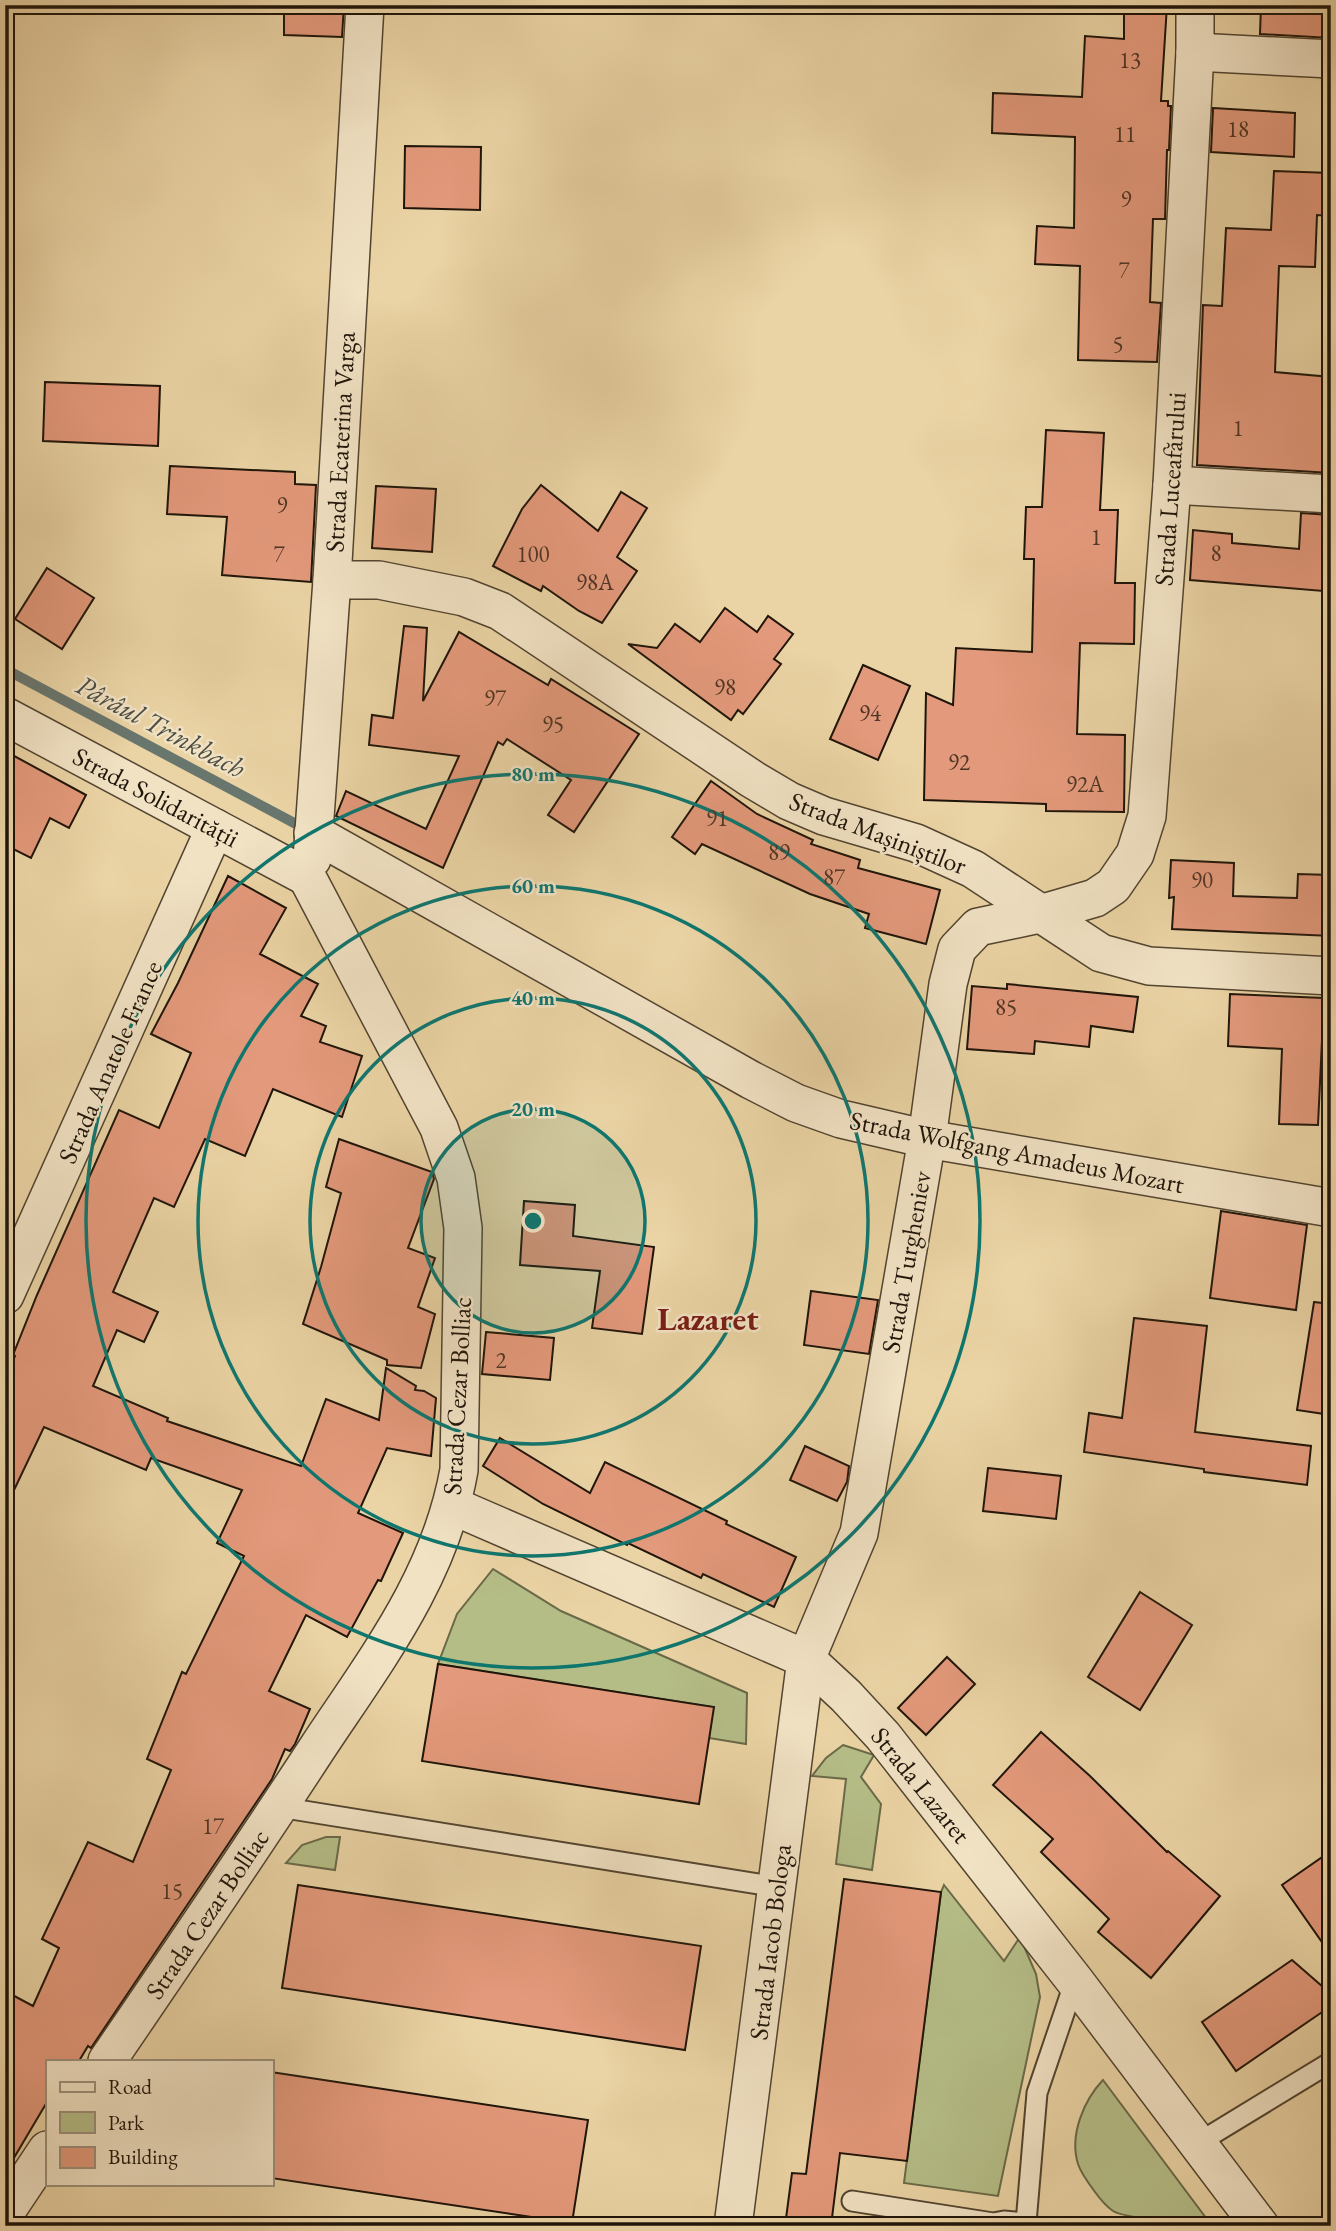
<svg xmlns="http://www.w3.org/2000/svg" width="1336" height="2231" font-family="'EB Garamond',serif">
	<style>
		.green { fill: #b5bd87; stroke: #6a6948; stroke-width: 2 }
		.lines { fill: none; stroke-linecap: round; stroke-linejoin: round }
		.stream { stroke: #69766e; stroke-width: 10 }
		.building { fill: #e3997b; stroke: #1f150a; stroke-width: 2 }
		.lane-casing { stroke: #524430; stroke-width: 23 }
		.street-casing { stroke: #524430; stroke-width: 40 }
		.lane { stroke: #f1e2c4; stroke-width: 19 }
		.street { stroke: #f1e2c4; stroke-width: 37 }
		.ring { fill: none; stroke: #0f766e; stroke-width: 3.5 }
		.labels { text-anchor: middle; stroke-width: 5; stroke-linejoin: round; paint-order: stroke }
		.number-label { font-size: 23px; fill: #503626 }
		.street-label { font-size: 26px; fill: #1f150a; stroke: #f1e2c4 }
		.water-label { font-size: 28px; font-style: italic; fill: #4a4d44; stroke: #f1e2c4 }
		.district-label { font-size: 33px; font-weight: bold; fill: #7a1f14; stroke: #f1e2c4 }
		.centre { fill: #0f766e; stroke: #f1e2c4; stroke-width: 3.5 }
		.ring-label { font-size: 21px; text-anchor: middle; font-weight: bold; fill: #0f766e; stroke: #f1e2c4; stroke-width: 5; stroke-linejoin: round; paint-order: stroke }
	</style>
	<rect width="100%" height="100%" fill="#ead3a4"/>
	<filter id="stains"><feTurbulence type="fractalNoise" baseFrequency=".00286" numOctaves="4"/><feColorMatrix values="0 0 0 0 .2 0 0 0 0 .09 0 0 0 0 .02 0 0 0 .5 -.17"/></filter>
	<radialGradient id="worn" r=".72"><stop offset=".6" stop-color="#630" stop-opacity="0"/><stop offset="1" stop-color="#630" stop-opacity=".3"/></radialGradient>
	<!-- green -->
	<g class="green">
		<path d="M493,1569L561,1611L747,1693L746,1744L709,1738L713,1707L438,1664L457,1614Z"/>
		<path d="M843,1745L874,1755L861,1777L881,1804L872,1870L836,1864L846,1779L812,1776L826,1758Z"/>
		<path d="M326,1837H340L335,1870L286,1863L302,1845Z"/>
		<path d="M944,1885L1004,1961L1020,1937L1036,1974L1040,1997L998,2196L904,2183L941,1892Z"/>
		<path d="M1103,2080L1212,2226H1187L1182,2223C1168,2221 1124,2218 1113,2211C1106,2206 1100,2199 1095,2192C1089,2184 1081,2173 1078,2164C1069,2135 1084,2100 1103,2080Z"/>
	</g>
	<g class="lines">
		<!-- stream -->
		<path class="stream" d="M5,669L296,824"/>
	</g>
	<!-- building -->
	<g class="building">
		<path d="M284,5H344L342,37L284,35Z"/>
		<path d="M1124,5H1167L1161,101H1168V106H1171L1169,150H1167L1165,219H1153L1150,302L1161,303L1157,362L1078,360L1080,266L1035,264L1037,226L1074,228L1075,137L992,133L993,93L1082,97L1085,36L1124,39Z"/>
		<path d="M1261,5H1331V38L1260,34Z"/>
		<path d="M1213,108L1295,113L1294,157L1211,152Z"/>
		<path d="M405,146L481,147L480,210L404,208Z"/>
		<path d="M1274,171L1331,173V216L1317,215L1315,267L1279,266L1275,372L1331,377V473L1197,465L1203,305L1222,306L1226,228L1271,230Z"/>
		<path d="M45,382L160,386L158,446L43,441Z"/>
		<path d="M1046,430L1104,433L1100,510H1118L1115,583H1135L1134,644L1080,643L1077,734L1125,735L1124,812L1046,811V804L924,800L926,693L953,705L956,648L1032,652L1034,559H1024L1026,507H1042Z"/>
		<path d="M170,466L295,472V484L316,485L311,582L222,575L227,517L167,514Z"/>
		<path d="M541,485L598,531L621,492L647,508L617,557L637,571L602,623L579,611L543,586L541,591L493,566L522,509Z"/>
		<path d="M376,486L436,489L432,552L372,548Z"/>
		<path d="M1301,513L1331,515V574H1323V591L1190,580L1193,530L1232,534V543L1299,549Z"/>
		<path d="M47,568L94,598L62,649L15,619Z"/>
		<path d="M725,608L757,632L768,616L793,634L774,659L781,664L743,714L738,710L731,720L628,644L657,648L675,624L700,642Z"/>
		<path d="M404,626L427,628L423,701L459,632L548,685L551,679L639,734L574,832L548,815L571,780L507,739L503,745L498,742L443,868L336,816L346,791L426,829L459,756L369,745L372,715L393,718Z"/>
		<path d="M863,665L910,686L878,760L830,739Z"/>
		<path d="M5,751L86,795L69,828L50,818L31,858L5,845Z"/>
		<path d="M711,781L757,814L813,840L811,844L860,860L858,868L940,890L926,944L865,928L869,914L810,894L702,844L695,854L672,837Z"/>
		<path d="M1171,860L1234,863L1233,896L1297,898L1298,874L1331,875V936L1172,929L1174,897L1169,898Z"/>
		<path d="M228,876L286,908L260,954L318,984L301,1016L326,1026L320,1042L362,1056L342,1117L273,1089L245,1156L205,1139L174,1207L154,1198L113,1292L158,1312L144,1342L117,1330L93,1386L168,1418L167,1421L301,1466L326,1399L379,1420L386,1368L416,1386L415,1390L424,1391L436,1398L431,1456L387,1448L358,1513L403,1533L381,1581L378,1580L347,1637L306,1615L269,1691L310,1709L295,1744L290,1751L285,1749L272,1779L91,2048L88,2046L79,2061H47V2102L5,2173V1991L33,2006L59,1948L42,1939L88,1842L133,1862L171,1770L147,1759L182,1672L186,1674L244,1556L217,1543L242,1490L151,1458L146,1470L44,1427L5,1509V1380L15,1356L13,1355L37,1295L119,1110L159,1128L191,1053L151,1034L178,983Z"/>
		<path d="M1007,984L1138,997L1133,1032L1091,1026L1089,1047L1035,1041L1034,1054L967,1049L972,986L1007,989Z"/>
		<path d="M1230,994L1324,998L1318,1125L1279,1124L1282,1049L1228,1046Z"/>
		<path d="M339,1139L432,1172L434,1179L408,1248L435,1258L418,1307L435,1314L421,1368L387,1365V1360L303,1324L321,1267L341,1193L326,1187Z"/>
		<path d="M524,1201L575,1205L573,1236L654,1247L642,1334L592,1328L600,1271L520,1265Z"/>
		<path d="M1221,1211L1307,1225L1296,1310L1210,1298Z"/>
		<path d="M811,1291L878,1300L869,1354L804,1345Z"/>
		<path d="M1314,1302L1331,1304V1415L1297,1410Z"/>
		<path d="M1134,1318L1207,1326L1195,1432L1311,1446L1307,1485L1204,1472V1469L1084,1452L1089,1413L1122,1418Z"/>
		<path d="M486,1332L554,1338L550,1380L482,1374Z"/>
		<path d="M500,1438L590,1493L605,1462L727,1521L726,1524L796,1557L774,1607L703,1574L701,1578L628,1543L627,1545L543,1504L483,1466Z"/>
		<path d="M805,1446L849,1466L847,1482L837,1501L790,1480Z"/>
		<path d="M988,1468L1061,1476L1056,1519L983,1511Z"/>
		<path d="M1140,1592L1192,1625L1140,1710L1088,1677Z"/>
		<path d="M947,1657L975,1684L926,1735L898,1708Z"/>
		<path d="M438,1664L714,1707L699,1804L422,1761Z"/>
		<path d="M1041,1732L1090,1776L1167,1852L1168,1851L1220,1896L1151,1978L1098,1932L1109,1919L1041,1852L1053,1839L993,1785Z"/>
		<path d="M1331,1851V1955L1282,1885Z"/>
		<path d="M844,1879L941,1892L907,2161L840,2153L831,2226H785L792,2173L806,2174Z"/>
		<path d="M298,1885L701,1946L685,2050L282,1988Z"/>
		<path d="M1292,1960L1331,1994V2006L1236,2071L1202,2022Z"/>
		<path d="M271,2072L588,2120L572,2223L271,2178Z"/>
	</g>
	<g class="lines">
		<!-- lane casing -->
		<g class="lane-casing">
			<g id="lane">
				<path d="M279,1807L777,1887"/>
				<path d="M1198,2143L1331,2062"/>
				<path d="M852,2201L993,2223L1004,2221L1026,2223L1037,2093L1075,1981"/>
			</g>
		</g>
		<!-- street casing -->
		<g class="street-casing">
			<g id="street">
				<path d="M1195,52L1331,59"/>
				<path d="M1172,485L1331,494"/>
				<path d="M332,580H379L464,597L500,611L752,779L789,801L824,816L916,843L973,869L1101,953L1149,966L1331,976"/>
				<path d="M5,716L307,877"/>
				<path d="M313,833L751,1080L796,1103L841,1119L927,1139L1331,1208"/>
				<path d="M312,859L332,580L365,5"/>
				<path d="M5,1295L215,828"/>
				<path d="M453,1506L806,1659L846,1696L883,1736L1075,1981L1260,2226"/>
				<path d="M107,2061C178,1957 249,1853 318,1747C377,1658 440,1577 459,1470L463,1228L456,1178L439,1128L307,877"/>
				<path d="M5,2213L47,2150"/>
				<path d="M733,2226L806,1659L859,1533L927,1139L948,984L957,949L978,927L1040,914L1095,898L1113,886L1135,854L1147,816L1172,485L1195,52V5"/>
			</g>
		</g>
		<!-- lane -->
		<use href="#lane" class="lane"/>
		<!-- street -->
		<use href="#street" class="street"/>
	</g>
	<!-- distance rings -->
	<circle cx="533" cy="1221" r="112" fill="#0f766e" fill-opacity=".12"/>
	<g class="ring">
		<circle cx="533" cy="1221" r="112"/>
		<circle cx="533" cy="1221" r="223"/>
		<circle cx="533" cy="1221" r="335"/>
		<circle cx="533" cy="1221" r="447"/>
	</g>
	<g class="labels">
		<!-- number labels -->
		<g class="number-label">
			<text x="1130" y="68">13</text>
			<text x="1238" y="137">18</text>
			<text x="1125" y="142">11</text>
			<text x="1126" y="207">9</text>
			<text x="1124" y="278">7</text>
			<text x="1118" y="352">5</text>
			<text x="1238" y="436">1</text>
			<text x="282" y="513">9</text>
			<text x="1096" y="545">1</text>
			<text x="1216" y="561">8</text>
			<text x="279" y="562">7</text>
			<text x="533" y="562">100</text>
			<text x="595" y="590">98A</text>
			<text x="725" y="695">98</text>
			<text x="495" y="706">97</text>
			<text x="870" y="721">94</text>
			<text x="553" y="732">95</text>
			<text x="959" y="770">92</text>
			<text x="1085" y="792">92A</text>
			<text x="717" y="826">91</text>
			<text x="779" y="860">89</text>
			<text x="834" y="885">87</text>
			<text x="1202" y="888">90</text>
			<text x="1006" y="1015">85</text>
			<text x="501" y="1368">2</text>
			<text x="213" y="1834">17</text>
			<text x="172" y="1899">15</text>
		</g>
		<!-- street labels -->
		<g class="street-label">
			<text transform="translate(340 442) rotate(-87)" y="9">Strada Ecaterina Varga</text>
			<text transform="translate(1170 489) rotate(-86)" y="9">Strada Luceafărului</text>
			<text transform="translate(156 797) rotate(28)" y="9">Strada Solidarității</text>
			<text transform="translate(878 833) rotate(21)" y="9">Strada Mașiniștilor</text>
			<text transform="translate(110 1062) rotate(-66)" y="9">Strada Anatole France</text>
			<text transform="translate(1017 1152) rotate(11)" y="9">Strada Wolfgang Amadeus Mozart</text>
			<text transform="translate(906 1262) rotate(-80)" y="9">Strada Turgheniev</text>
			<text transform="translate(457 1396) rotate(-87)" y="9">Strada Cezar Bolliac</text>
			<text transform="translate(921 1785) rotate(51)" y="9">Strada Lazaret</text>
			<text transform="translate(207 1914) rotate(-56)" y="9">Strada Cezar Bolliac</text>
			<text transform="translate(770 1942) rotate(-83)" y="9">Strada Iacob Bologa</text>
		</g>
		<!-- water labels -->
		<g class="water-label">
			<text transform="translate(161 726) rotate(28)" y="10">Pârâul Trinkbach</text>
		</g>
		<!-- district labels -->
		<g class="district-label">
			<text x="708" y="1330">Lazaret</text>
		</g>
	</g>
	<circle cx="533" cy="1221" r="10" class="centre"/>
	<g class="ring-label">
		<text x="533" y="781">80 m</text>
		<text x="533" y="893">60 m</text>
		<text x="533" y="1005">40 m</text>
		<text x="533" y="1116">20 m</text>
	</g>
	<!-- margin -->
	<rect width="1336" height="2231" fill="none" stroke="#ead3a4" stroke-width="28"/>
	<rect x="7" y="7" width="1322" height="2217" fill="none" stroke="#1f150a" stroke-width="3.5"/>
	<rect x="14" y="14" width="1308" height="2203" fill="none" stroke="#1f150a" stroke-width="2"/>
	<!-- legend -->
	<rect x="46" y="2060" width="228" height="126" fill="#f1e2c4" stroke="#9d907a" stroke-width="2"/>
	<rect x="60" y="2082" width="35" height="10" fill="#f1e2c4" stroke="#9d907a" stroke-width="2"/>
	<text x="108" y="2094" font-size="21" fill="#1f150a">Road</text>
	<rect x="60" y="2112" width="35" height="21" fill="#b5bd87" stroke="#9d907a" stroke-width="2"/>
	<text x="108" y="2130" font-size="21" fill="#1f150a">Park</text>
	<rect x="60" y="2147" width="35" height="21" fill="#e3997b" stroke="#9d907a" stroke-width="2"/>
	<text x="108" y="2164" font-size="21" fill="#1f150a">Building</text>
	<rect width="100%" height="100%" filter="url(#stains)"/>
	<rect width="100%" height="100%" fill="url(#worn)"/>
</svg>
